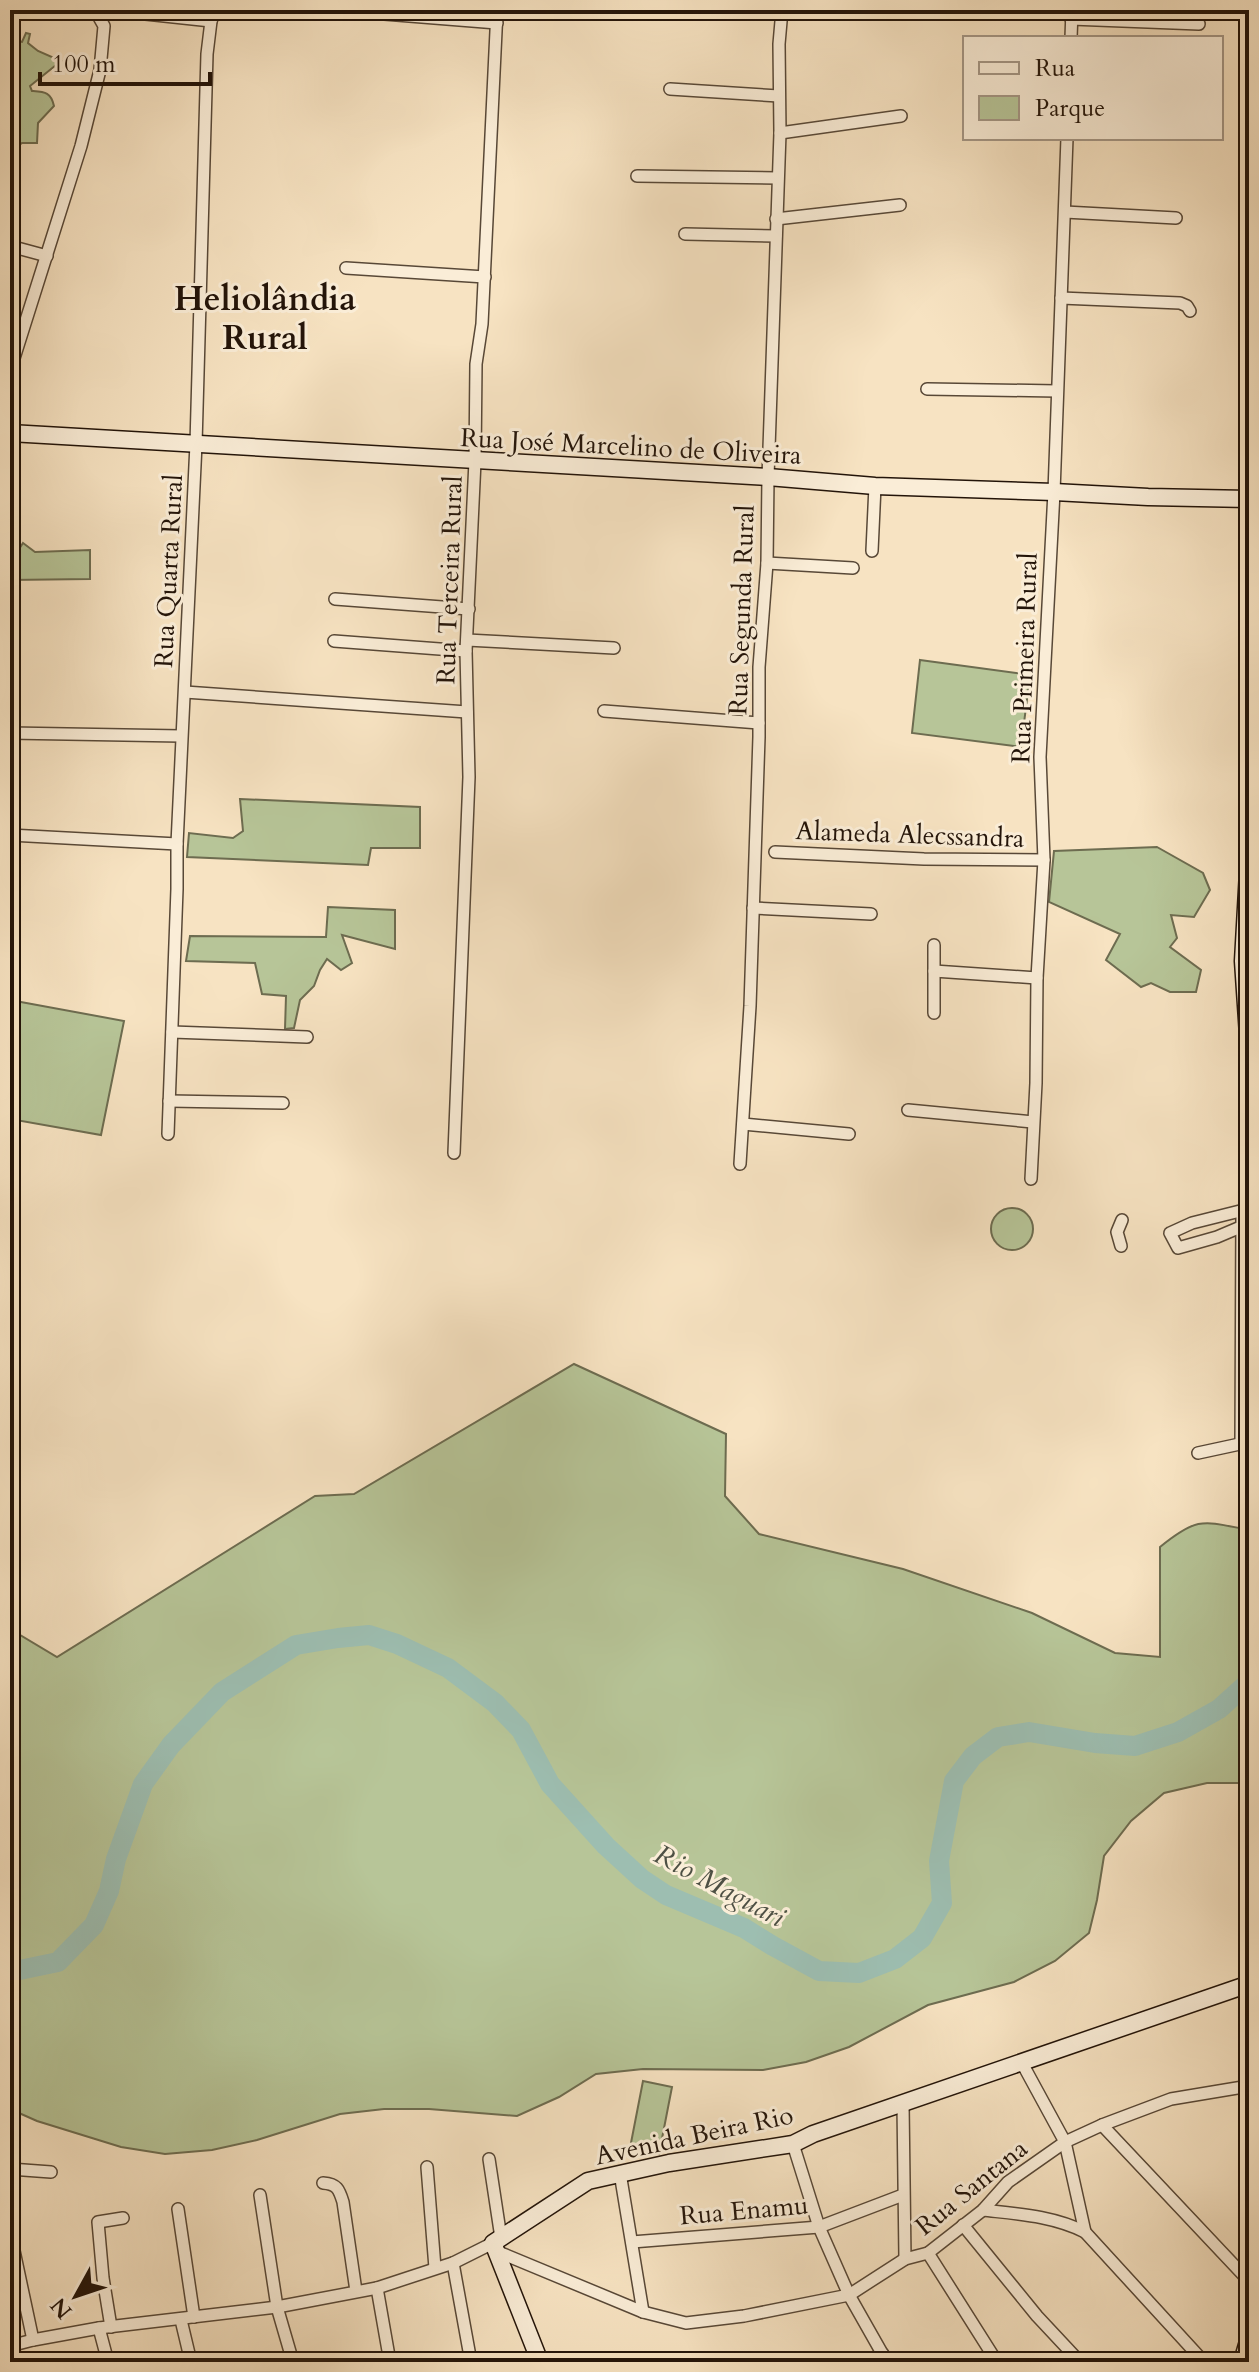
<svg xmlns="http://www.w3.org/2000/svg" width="1259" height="2372" font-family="Cardo,serif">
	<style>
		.green { fill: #b7c598; stroke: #6d6c50; stroke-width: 2 }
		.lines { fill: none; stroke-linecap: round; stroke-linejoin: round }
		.river { stroke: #9dbeb1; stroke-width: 20 }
		.street-casing { stroke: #584837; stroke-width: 14 }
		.secondary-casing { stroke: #231409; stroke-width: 19 }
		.street { stroke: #faedd7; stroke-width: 11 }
		.secondary { stroke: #faedd7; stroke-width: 16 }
		.labels { text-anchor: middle; stroke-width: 6; stroke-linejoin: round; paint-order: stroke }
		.street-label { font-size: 26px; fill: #231409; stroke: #faedd7 }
		.water-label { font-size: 28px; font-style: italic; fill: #4e5044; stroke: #faedd7 }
		.district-label { font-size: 34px; font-weight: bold; fill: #231409; stroke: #faedd7 }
	</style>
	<rect width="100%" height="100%" fill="#f7e3c2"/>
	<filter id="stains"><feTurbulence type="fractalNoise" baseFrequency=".0025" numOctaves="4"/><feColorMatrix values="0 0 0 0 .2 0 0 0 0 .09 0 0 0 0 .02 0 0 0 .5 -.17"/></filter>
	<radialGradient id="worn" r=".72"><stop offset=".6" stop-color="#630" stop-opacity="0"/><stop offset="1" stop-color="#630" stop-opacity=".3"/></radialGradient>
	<!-- green -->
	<g class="green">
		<path d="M26,33L30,34L28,43L38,51L61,61L30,86L32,91C45,92 51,92 54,106L38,123L37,143H22L10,152V40L22,42Z"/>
		<path d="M23,543L35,552L90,550V579L10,580V563Z"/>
		<path d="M920,660L1030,675L1021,747L912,733Z"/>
		<path d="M240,799L420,807V848H371L368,865L187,857L189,833L233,838L243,831Z"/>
		<path d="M1157,847L1203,873L1210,890L1194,917L1171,915L1177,938L1170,947L1201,970L1196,992H1170L1151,983L1141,987L1106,960L1120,934L1049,902L1054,851Z"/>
		<path d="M328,907L395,910V949L342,935L352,963L341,970L327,959L320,970L314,986L300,1000L294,1028L285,1029L286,996L262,994L255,963L186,961L190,936L326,937Z"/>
		<path d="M10,1000L124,1021L101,1135L10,1119Z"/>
		<circle cx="1012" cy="1229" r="21"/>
		<path d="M574,1364L726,1434L725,1496L759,1534L903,1569L1032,1613L1115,1653L1160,1657V1547C1198,1516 1203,1521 1249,1530V1783H1207L1164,1793L1131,1821L1104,1856L1097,1900L1089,1933L1055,1961L1014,1982L928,2005L849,2047L806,2062L763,2070L643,2069L596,2074L559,2097L517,2116L429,2109H384L340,2114L257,2140L212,2150L165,2154L121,2147L37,2121L10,2109V1629L57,1657L315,1496L354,1494Z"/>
		<path d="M643,2081L672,2087L659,2154L630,2148Z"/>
	</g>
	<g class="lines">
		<!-- river -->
		<path class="river" d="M10,1972L58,1962L94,1925L109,1891L116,1859L143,1784L171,1745L222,1692L296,1645L338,1638L369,1635L397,1644L448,1668L495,1703L521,1730L550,1784L606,1846L642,1879L666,1895L744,1928L773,1946L819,1971L859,1973L895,1959L922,1938L942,1903L939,1861L954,1781L973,1756L998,1737L1029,1732L1095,1743L1135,1746L1178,1732L1219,1709L1249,1682"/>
		<!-- street casing -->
		<g class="street-casing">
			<g id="street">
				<path d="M108,10L211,21"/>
				<path d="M334,10L497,23"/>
				<path d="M1071,19L1199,24"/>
				<path d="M1071,38L1072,10"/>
				<path d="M670,89L779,96"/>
				<path d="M780,133L901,116"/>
				<path d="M637,176L777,178"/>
				<path d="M1065,212L1176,218"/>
				<path d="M776,219L900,205"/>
				<path d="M685,234L776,236"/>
				<path d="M10,246L47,256"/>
				<path d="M346,268L485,277"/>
				<path d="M1061,298L1180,303L1187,306L1190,311"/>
				<path d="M10,371L81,146L100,70L104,26L95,10"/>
				<path d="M927,389L1057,391"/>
				<path d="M872,551L875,486"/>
				<path d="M767,563L853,568"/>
				<path d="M335,599L469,609"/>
				<path d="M467,640L614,648"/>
				<path d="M334,641L466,651"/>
				<path d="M185,692L467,712"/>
				<path d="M604,711L759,723"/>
				<path d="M10,733L181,736"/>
				<path d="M10,835L177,844"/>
				<path d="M775,852L924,859L1044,860"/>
				<path d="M753,908L871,914"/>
				<path d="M934,945V1013"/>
				<path d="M934,971L1037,978"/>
				<path d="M172,1032L307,1037"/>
				<path d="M169,1101L283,1103"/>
				<path d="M908,1110L1033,1122"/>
				<path d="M743,1124L849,1134"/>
				<path d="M168,1134L177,889V844L196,444L207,54L211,21L215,10"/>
				<path d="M454,1153L469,777L466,651L475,461L476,364L482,324L497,10"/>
				<path d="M740,1164L750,1006L759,737V667L767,563L768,477L780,133L779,44L782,10"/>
				<path d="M1031,1179L1036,1083L1037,978L1044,860L1040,757L1054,492L1067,138"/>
				<path d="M1243,1226L1217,1237L1178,1248L1170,1233L1192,1223L1248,1209"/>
				<path d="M1121,1246L1117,1232L1122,1220"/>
				<path d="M1241,1444L1242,1211"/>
				<path d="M1198,1453L1249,1442"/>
				<path d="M1022,2063L1065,2142L1085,2232"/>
				<path d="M903,2104L905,2259"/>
				<path d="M1102,2125L1249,2281"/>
				<path d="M793,2144L819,2227L849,2295L887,2362"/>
				<path d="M489,2159L501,2238"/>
				<path d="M427,2167L435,2268"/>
				<path d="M10,2169L51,2172"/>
				<path d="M620,2173L643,2312"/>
				<path d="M323,2183C337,2184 339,2189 343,2202L356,2291"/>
				<path d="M260,2195L277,2307L293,2362"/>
				<path d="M178,2209L194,2317"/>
				<path d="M983,2210C1018,2214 1053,2216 1085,2232L1204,2362"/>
				<path d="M963,2225L1037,2316L1080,2362"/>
				<path d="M10,2232L33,2340"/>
				<path d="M632,2242L819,2227L903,2195"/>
				<path d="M496,2251L643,2312L686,2323L744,2316L849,2295L905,2259L928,2253L983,2210L1008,2182L1065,2142L1102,2125L1171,2099L1249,2086"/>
				<path d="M928,2253L997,2362"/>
				<path d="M453,2263L471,2362"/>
				<path d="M377,2288L390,2362"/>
				<path d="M181,2320L191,2362"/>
				<path d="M111,2327L103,2278L98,2222L123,2218"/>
				<path d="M99,2328L108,2362"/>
				<path d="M10,2346L33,2340L99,2328L277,2307L377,2288L453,2263L493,2243"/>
				<path d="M864,2362L883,2354"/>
			</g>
		</g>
		<!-- secondary casing -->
		<g class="secondary-casing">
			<g id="secondary">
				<path d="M10,433L768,477L875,486L1054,492L1148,497L1249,499"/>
				<path d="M1249,854L1243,961L1249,1050"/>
				<path d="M540,2362L493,2243L588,2181L669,2163L793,2144L813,2134L1249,1984"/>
				<path d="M1242,2362L1249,2338"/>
			</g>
		</g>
		<!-- street -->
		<use href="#street" class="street"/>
		<!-- secondary -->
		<use href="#secondary" class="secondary"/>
	</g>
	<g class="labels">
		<!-- street labels -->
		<g class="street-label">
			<text transform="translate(631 446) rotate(3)" y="9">Rua José Marcelino de Oliveira</text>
			<text transform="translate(168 571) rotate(-87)" y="9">Rua Quarta Rural</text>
			<text transform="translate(449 580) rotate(-88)" y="9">Rua Terceira Rural</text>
			<text transform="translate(741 610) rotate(-88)" y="9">Rua Segunda Rural</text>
			<text transform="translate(1024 658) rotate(-88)" y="9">Rua Primeira Rural</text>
			<text transform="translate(910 834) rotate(2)" y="9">Alameda Alecssandra</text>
			<text transform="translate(694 2135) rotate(-12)" y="9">Avenida Beira Rio</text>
			<text transform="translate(971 2187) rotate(-39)" y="9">Rua Santana</text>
			<text transform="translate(744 2210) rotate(-5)" y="9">Rua Enamu</text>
		</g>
		<!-- water labels -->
		<g class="water-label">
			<text transform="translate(720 1885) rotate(28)" y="10">Rio Maguari</text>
		</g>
		<!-- district labels -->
		<g class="district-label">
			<text x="265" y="310">Heliolândia<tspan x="265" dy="39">Rural</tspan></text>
		</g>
	</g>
	<!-- margin -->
	<rect width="1259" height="2372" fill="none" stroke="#f7e3c2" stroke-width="40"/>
	<rect x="12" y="12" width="1235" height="2348" fill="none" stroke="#231409" stroke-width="4"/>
	<rect x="20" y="20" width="1219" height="2332" fill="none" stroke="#231409" stroke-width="2"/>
	<!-- legend -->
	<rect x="963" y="36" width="260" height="104" fill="#faedd7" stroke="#a49685" stroke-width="2"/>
	<rect x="979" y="62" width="40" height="12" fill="#faedd7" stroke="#a49685" stroke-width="2"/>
	<text x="1035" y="76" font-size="24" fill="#231409">Rua</text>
	<rect x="979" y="96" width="40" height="24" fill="#b7c598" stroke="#a49685" stroke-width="2"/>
	<text x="1035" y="116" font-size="24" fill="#231409">Parque</text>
	<!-- north arrow -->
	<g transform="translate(76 2296) rotate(230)" stroke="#faedd7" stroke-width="6" paint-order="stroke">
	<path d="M0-6L14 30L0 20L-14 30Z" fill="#231409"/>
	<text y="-12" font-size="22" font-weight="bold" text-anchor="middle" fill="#231409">N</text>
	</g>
	<!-- scale -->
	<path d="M40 72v12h170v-12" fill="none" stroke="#231409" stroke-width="4"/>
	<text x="52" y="72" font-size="24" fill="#231409" stroke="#faedd7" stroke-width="6" paint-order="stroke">100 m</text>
	<rect width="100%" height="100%" filter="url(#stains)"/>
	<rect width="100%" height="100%" fill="url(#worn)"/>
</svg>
